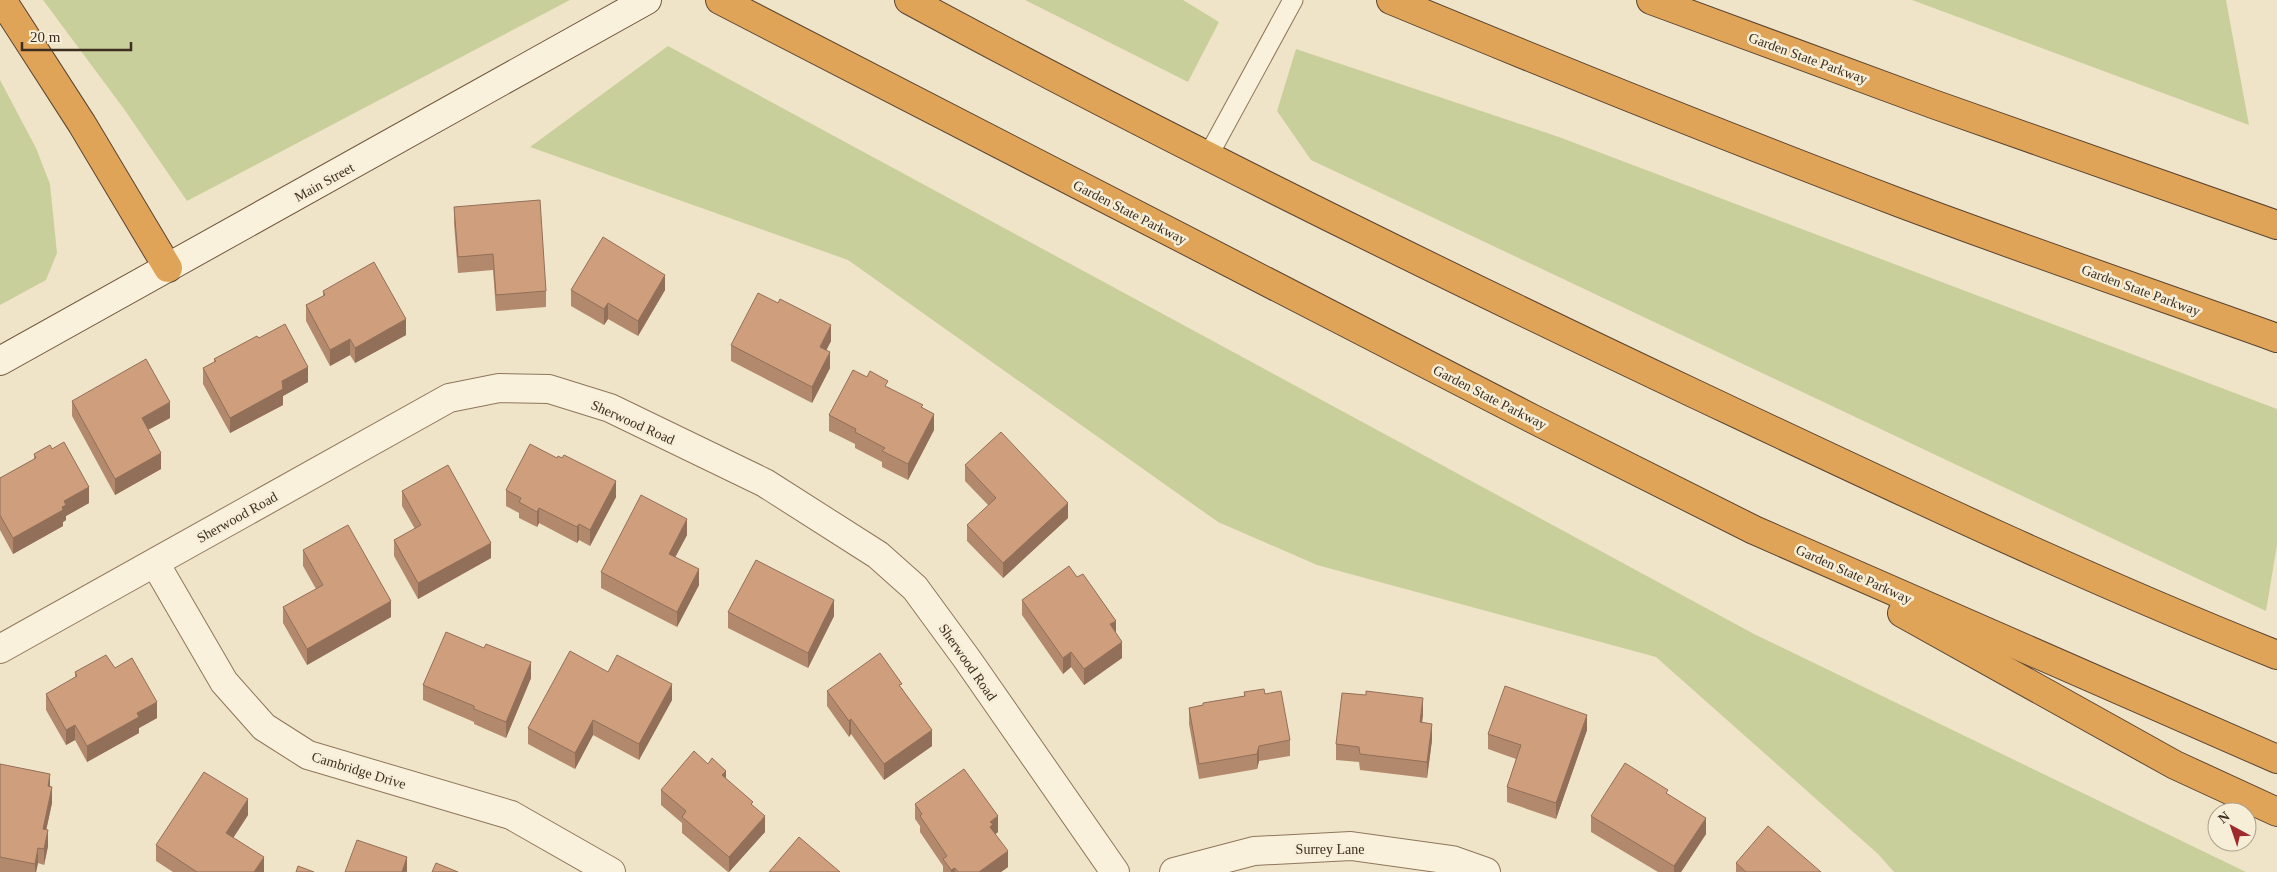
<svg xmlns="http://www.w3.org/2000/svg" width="2277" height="872" font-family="'Times New Roman',serif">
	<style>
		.green { fill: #c9cf9b }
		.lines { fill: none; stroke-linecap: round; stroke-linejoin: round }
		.service-casing { stroke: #8d765c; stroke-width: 21 }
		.minor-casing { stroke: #8d765c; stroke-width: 30 }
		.secondary-casing { stroke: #6f573f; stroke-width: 30 }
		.motorway-casing { stroke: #5b4430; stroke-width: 30 }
		.service { stroke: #faf1dc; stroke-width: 19 }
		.minor { stroke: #faf1dc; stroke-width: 28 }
		.secondary { stroke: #faf1dc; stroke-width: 28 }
		.motorway { stroke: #e0a458; stroke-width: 28 }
		.wall { fill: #b2896c }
		.shaded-wall { fill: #916f58 }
		.building { fill: #cf9f7d; stroke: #916f58 }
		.labels { text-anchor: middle; stroke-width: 5; stroke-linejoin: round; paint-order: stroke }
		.street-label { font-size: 14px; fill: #3d2e20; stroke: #f7eed8 }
	</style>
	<rect width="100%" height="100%" fill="#f0e4c8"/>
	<!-- green -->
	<g class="green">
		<path d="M43,0H570L187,201L124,109Z"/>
		<path d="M1025,0H1183L1219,22L1188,82Z"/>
		<path d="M1912,0H2226L2249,125Z"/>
		<path d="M668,46L1754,634L2246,872H1894L1878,854L1656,657L1317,565L1218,522L848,260L530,147Z"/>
		<path d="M1296,49L1559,137L2277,409V545L2266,611L1311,160L1277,111Z"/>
		<path d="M0,80L36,148L50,184L57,253L46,280L0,305Z"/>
	</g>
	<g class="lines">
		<!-- service casing -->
		<g class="service-casing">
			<path id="service" d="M1208,156L1293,0"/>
		</g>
		<!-- minor casing -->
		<g class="minor-casing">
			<g id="minor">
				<path d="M155,563L224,682L264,727L308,755L511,815L611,872"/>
				<path d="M0,649L449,398L499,388L549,389L610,408L765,483L878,555L915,588L967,659L1115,872"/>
				<path d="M1174,872L1254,851L1351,846L1452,860L1486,872"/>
			</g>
		</g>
		<!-- secondary casing -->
		<g class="secondary-casing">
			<path id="secondary" d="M0,361L647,0"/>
		</g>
		<!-- motorway casing -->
		<g class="motorway-casing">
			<g id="motorway">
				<path d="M2,0L82,124L168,268"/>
				<path d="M720,0L1531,418L1754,530L2277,759"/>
				<path d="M909,0C1166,139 1429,268 1693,393C1886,484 2079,576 2277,655"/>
				<path d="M1391,0C1560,70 1729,138 1900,203C2025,250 2151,293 2277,338"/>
				<path d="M1651,0L1933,104L2277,225"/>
				<path d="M1902,613L2175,765L2277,812"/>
			</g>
		</g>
		<!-- service -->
		<use href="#service" class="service"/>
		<!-- minor -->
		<use href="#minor" class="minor"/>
		<!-- secondary -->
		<use href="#secondary" class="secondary"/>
		<!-- motorway -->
		<use href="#motorway" class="motorway"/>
	</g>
	<!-- wall -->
	<g class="wall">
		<path d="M454,207L546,291V307L496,311L493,270L458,273L454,223Z"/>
		<path d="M571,290H665L638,336L608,319L604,325L571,306Z"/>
		<path d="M323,291L406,335L355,363L350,355L330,366L306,321V305L323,296Z"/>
		<path d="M778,303L831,341L826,350L830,368L812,403L731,361V345Z"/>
		<path d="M259,338L308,382L283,396V405L230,433L203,384V368L214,362V359Z"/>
		<path d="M888,387L923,408L934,430L908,480L882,467V462L855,448V444L829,431V415Z"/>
		<path d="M72,401L170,418L148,430L161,469L115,495L72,416Z"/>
		<path d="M34,454L89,503L66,516V520L63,522V526L13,554L0,530V478L34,459Z"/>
		<path d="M965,465L1068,518L1003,578L967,541V525L989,506L965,481Z"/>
		<path d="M506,490L616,497L590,546L579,540L577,543L539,523L537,527L519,518V513L506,506Z"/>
		<path d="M402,491L491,558L418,599L394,556V540L415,529L402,506Z"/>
		<path d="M687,535L675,557L699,585L677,627L601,588V572Z"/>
		<path d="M303,550L391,617L307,665L283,623V607L316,589L303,566Z"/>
		<path d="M1022,600L1116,634L1122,658L1084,685L1071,667L1063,674L1022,615Z"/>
		<path d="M728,612L834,616L808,668L728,628Z"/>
		<path d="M115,668L157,718L139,728V733L87,762L75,740L66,745L46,710V694L75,678V672Z"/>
		<path d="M608,672L672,700L639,760L593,735L575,769L528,744V728Z"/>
		<path d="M531,678L506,738L474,724V722L423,700V685Z"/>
		<path d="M902,688L932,746L884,780L851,734L849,737L827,706V691Z"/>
		<path d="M1244,692L1265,694L1290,740V756L1259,761L1257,769L1199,779L1189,724V708L1244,696Z"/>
		<path d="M1423,714L1422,723L1432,740L1427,778L1360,770L1359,762L1336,760V744Z"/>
		<path d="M1587,730L1556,819L1507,802V787L1516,759L1488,749V734Z"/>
		<path d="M0,764L50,787L52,803L46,830L48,846L44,865L38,863L36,872H0Z"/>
		<path d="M708,764L726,779L753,806L765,832L729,872H728L682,833V823L661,805V790Z"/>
		<path d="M1668,794L1706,834L1681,872H1658L1591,832V816Z"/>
		<path d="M915,804L998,832L995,834L1008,867L1001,872H943V866L920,832V826L915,819Z"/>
		<path d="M248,815L233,838L264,872H173L156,861V845Z"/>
		<path d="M1736,863L1821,872H1736Z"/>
	</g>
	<!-- shaded-wall -->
	<g class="shaded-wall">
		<path d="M665,275V290L638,336V321Z"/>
		<path d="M608,303V319L604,325V309Z"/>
		<path d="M406,319V335L355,363V348Z"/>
		<path d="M831,325V341L820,363V347Z"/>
		<path d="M350,339V355L330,366V350Z"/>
		<path d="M830,352V368L812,403V387Z"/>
		<path d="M308,367V382L283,396V405L230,433V418L282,381Z"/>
		<path d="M170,402V418L142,433V418Z"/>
		<path d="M934,414V430L908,480V464Z"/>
		<path d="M161,453V469L115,495V479Z"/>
		<path d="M616,481V497L590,546V530Z"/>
		<path d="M89,487V503L66,516V520L63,522V526L13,554V538L62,507L64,501Z"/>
		<path d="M1068,503V518L1003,578V563Z"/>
		<path d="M539,508V523L537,527V512Z"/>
		<path d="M687,519V535L669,569V554Z"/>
		<path d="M579,524V540L577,543V527Z"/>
		<path d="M491,543V558L418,599V583Z"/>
		<path d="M699,569V585L677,627V612Z"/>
		<path d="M834,600V616L808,668V653Z"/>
		<path d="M391,601V617L307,665V649Z"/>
		<path d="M1116,621V636L1110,624Z"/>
		<path d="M1122,642V658L1084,685V669Z"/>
		<path d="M1071,652V667L1063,674V658Z"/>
		<path d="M531,662V678L506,738V722Z"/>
		<path d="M672,684V700L639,760V744Z"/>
		<path d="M1423,698V714L1420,738V722Z"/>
		<path d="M157,702V718L139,728V733L87,762V746L137,713Z"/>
		<path d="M1587,715V730L1556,819V803Z"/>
		<path d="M851,719V734L849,737V721Z"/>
		<path d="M593,720V735L575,769V753Z"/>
		<path d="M1432,724V740L1427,778V762Z"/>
		<path d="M75,725V740L66,745V730Z"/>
		<path d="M932,730V746L884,780V764Z"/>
		<path d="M1259,746V761L1257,769V754Z"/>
		<path d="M726,771V786L722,775Z"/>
		<path d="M50,774V790L48,786Z"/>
		<path d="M52,787V803L43,845V829Z"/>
		<path d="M248,799V815L226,849V833Z"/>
		<path d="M765,816V832L729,872V857Z"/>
		<path d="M998,816V832L993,836L990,842V822Z"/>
		<path d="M1706,818V834L1681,872H1674V866Z"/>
		<path d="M48,830V846L44,865V849Z"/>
		<path d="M38,848V863L36,872H35V864Z"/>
		<path d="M1008,851V867L1001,872H979Z"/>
		<path d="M264,857V872H254Z"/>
		<path d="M407,857V872H402Z"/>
		<path d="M955,868V872H951V870Z"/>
	</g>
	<!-- building -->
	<g class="building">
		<path d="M540,200L546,291L496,295L493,254L458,257L454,207Z"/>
		<path d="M603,237L665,275L638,321L608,303L604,309L571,290Z"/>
		<path d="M374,262L406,319L355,348L350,339L330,350L306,305L325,295L323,291Z"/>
		<path d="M758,293L778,303L780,299L831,325L820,347L830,352L812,387L731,345Z"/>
		<path d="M285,324L308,367L282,381L283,389L230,418L203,368L216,361L214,359L257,336L259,338Z"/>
		<path d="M146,359L170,402L142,418L161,453L115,479L72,401Z"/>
		<path d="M853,370L867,377L870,371L888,381L885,386L923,405L921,407L934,414L908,464L882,451L885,448L855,432L856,429L829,415Z"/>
		<path d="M1001,432L1068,503L1003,563L967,525L996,498L965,465Z"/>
		<path d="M64,442L89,487L64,501L66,505L62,507L63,510L13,538L0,515V478L36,458L34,454L50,445L52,449Z"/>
		<path d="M530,444L557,458L558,456L562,458L564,455L616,481L590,530L579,524L577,527L539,508L537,512L519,502L521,498L506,490Z"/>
		<path d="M448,465L491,543L418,583L394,540L421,525L402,491Z"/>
		<path d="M641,495L687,519L669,554L699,569L677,612L601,572Z"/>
		<path d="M348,525L391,601L307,649L283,607L323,585L303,550Z"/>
		<path d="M756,560L834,600L808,653L728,612Z"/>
		<path d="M1069,566L1077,577L1083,574L1116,621L1110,624L1122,642L1084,669L1071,652L1063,658L1022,600Z"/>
		<path d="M446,632L484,648L486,644L531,662L506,722L474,709V706L423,685Z"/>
		<path d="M570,651L608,672L617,655L672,684L639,744L593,720L575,753L528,728Z"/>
		<path d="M880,653L902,684L899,685L932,730L884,764L851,719L849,721L827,691Z"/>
		<path d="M106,655L115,668L132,658L157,702L137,713L139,717L87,746L75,725L66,730L46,694L77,676L75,672Z"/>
		<path d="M1505,686L1587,715L1556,803L1507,787L1521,745L1488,734Z"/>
		<path d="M1264,689L1265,694L1281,691L1290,740L1259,746L1257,754L1199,764L1189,708L1203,705V703L1245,696L1244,692Z"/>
		<path d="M1366,691L1423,698L1420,722L1432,724L1427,762L1360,754L1359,747L1336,744L1342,693L1366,695Z"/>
		<path d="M694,751L708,764L712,758L726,771L722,775L753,802L751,804L765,816L729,857L682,817L686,811L661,790Z"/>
		<path d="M1625,763L1668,790L1666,793L1706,818L1674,866L1591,816Z"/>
		<path d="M0,764L50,774L48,786L52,787L43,829L48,830L44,849L38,848L35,864L0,857Z"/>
		<path d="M964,769L998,816L990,822L993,824L990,827L1008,851L979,872H958L955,868L951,870L943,859L947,856L920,816L922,814L915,804Z"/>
		<path d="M204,772L248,799L226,833L264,857L254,872H197L156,845Z"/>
		<path d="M1768,826L1821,872H1746L1736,863Z"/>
		<path d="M799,837L840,872H769Z"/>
		<path d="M357,840L407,857L402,872H345Z"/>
		<path d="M436,863L458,872H432Z"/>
		<path d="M298,866L314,872H296Z"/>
	</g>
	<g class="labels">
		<!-- street labels -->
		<g class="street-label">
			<text transform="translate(1808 58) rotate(20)" y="5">Garden State Parkway</text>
			<text transform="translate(324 182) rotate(-29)" y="5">Main Street</text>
			<text transform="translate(1130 212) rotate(27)" y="5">Garden State Parkway</text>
			<text transform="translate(2141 290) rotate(20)" y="5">Garden State Parkway</text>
			<text transform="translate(1490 397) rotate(27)" y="5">Garden State Parkway</text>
			<text transform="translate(633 422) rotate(24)" y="5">Sherwood Road</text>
			<text transform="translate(237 517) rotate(-29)" y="5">Sherwood Road</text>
			<text transform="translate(1854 574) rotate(24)" y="5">Garden State Parkway</text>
			<text transform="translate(968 662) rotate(55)" y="5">Sherwood Road</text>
			<text transform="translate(359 770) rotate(17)" y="5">Cambridge Drive</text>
			<text x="1330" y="854">Surrey Lane</text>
		</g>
	</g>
	<!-- north arrow -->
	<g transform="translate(2232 827) rotate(320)"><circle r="24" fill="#f7eed8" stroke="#ada18e"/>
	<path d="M0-4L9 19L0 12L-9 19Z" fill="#9e2a2b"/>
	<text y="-8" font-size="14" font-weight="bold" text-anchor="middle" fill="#3d2e20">N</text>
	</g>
	<!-- scale -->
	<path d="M22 42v8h109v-8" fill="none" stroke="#3d2e20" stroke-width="2.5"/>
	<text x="30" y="42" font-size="15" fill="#3d2e20" stroke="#f7eed8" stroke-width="4" paint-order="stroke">20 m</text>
</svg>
